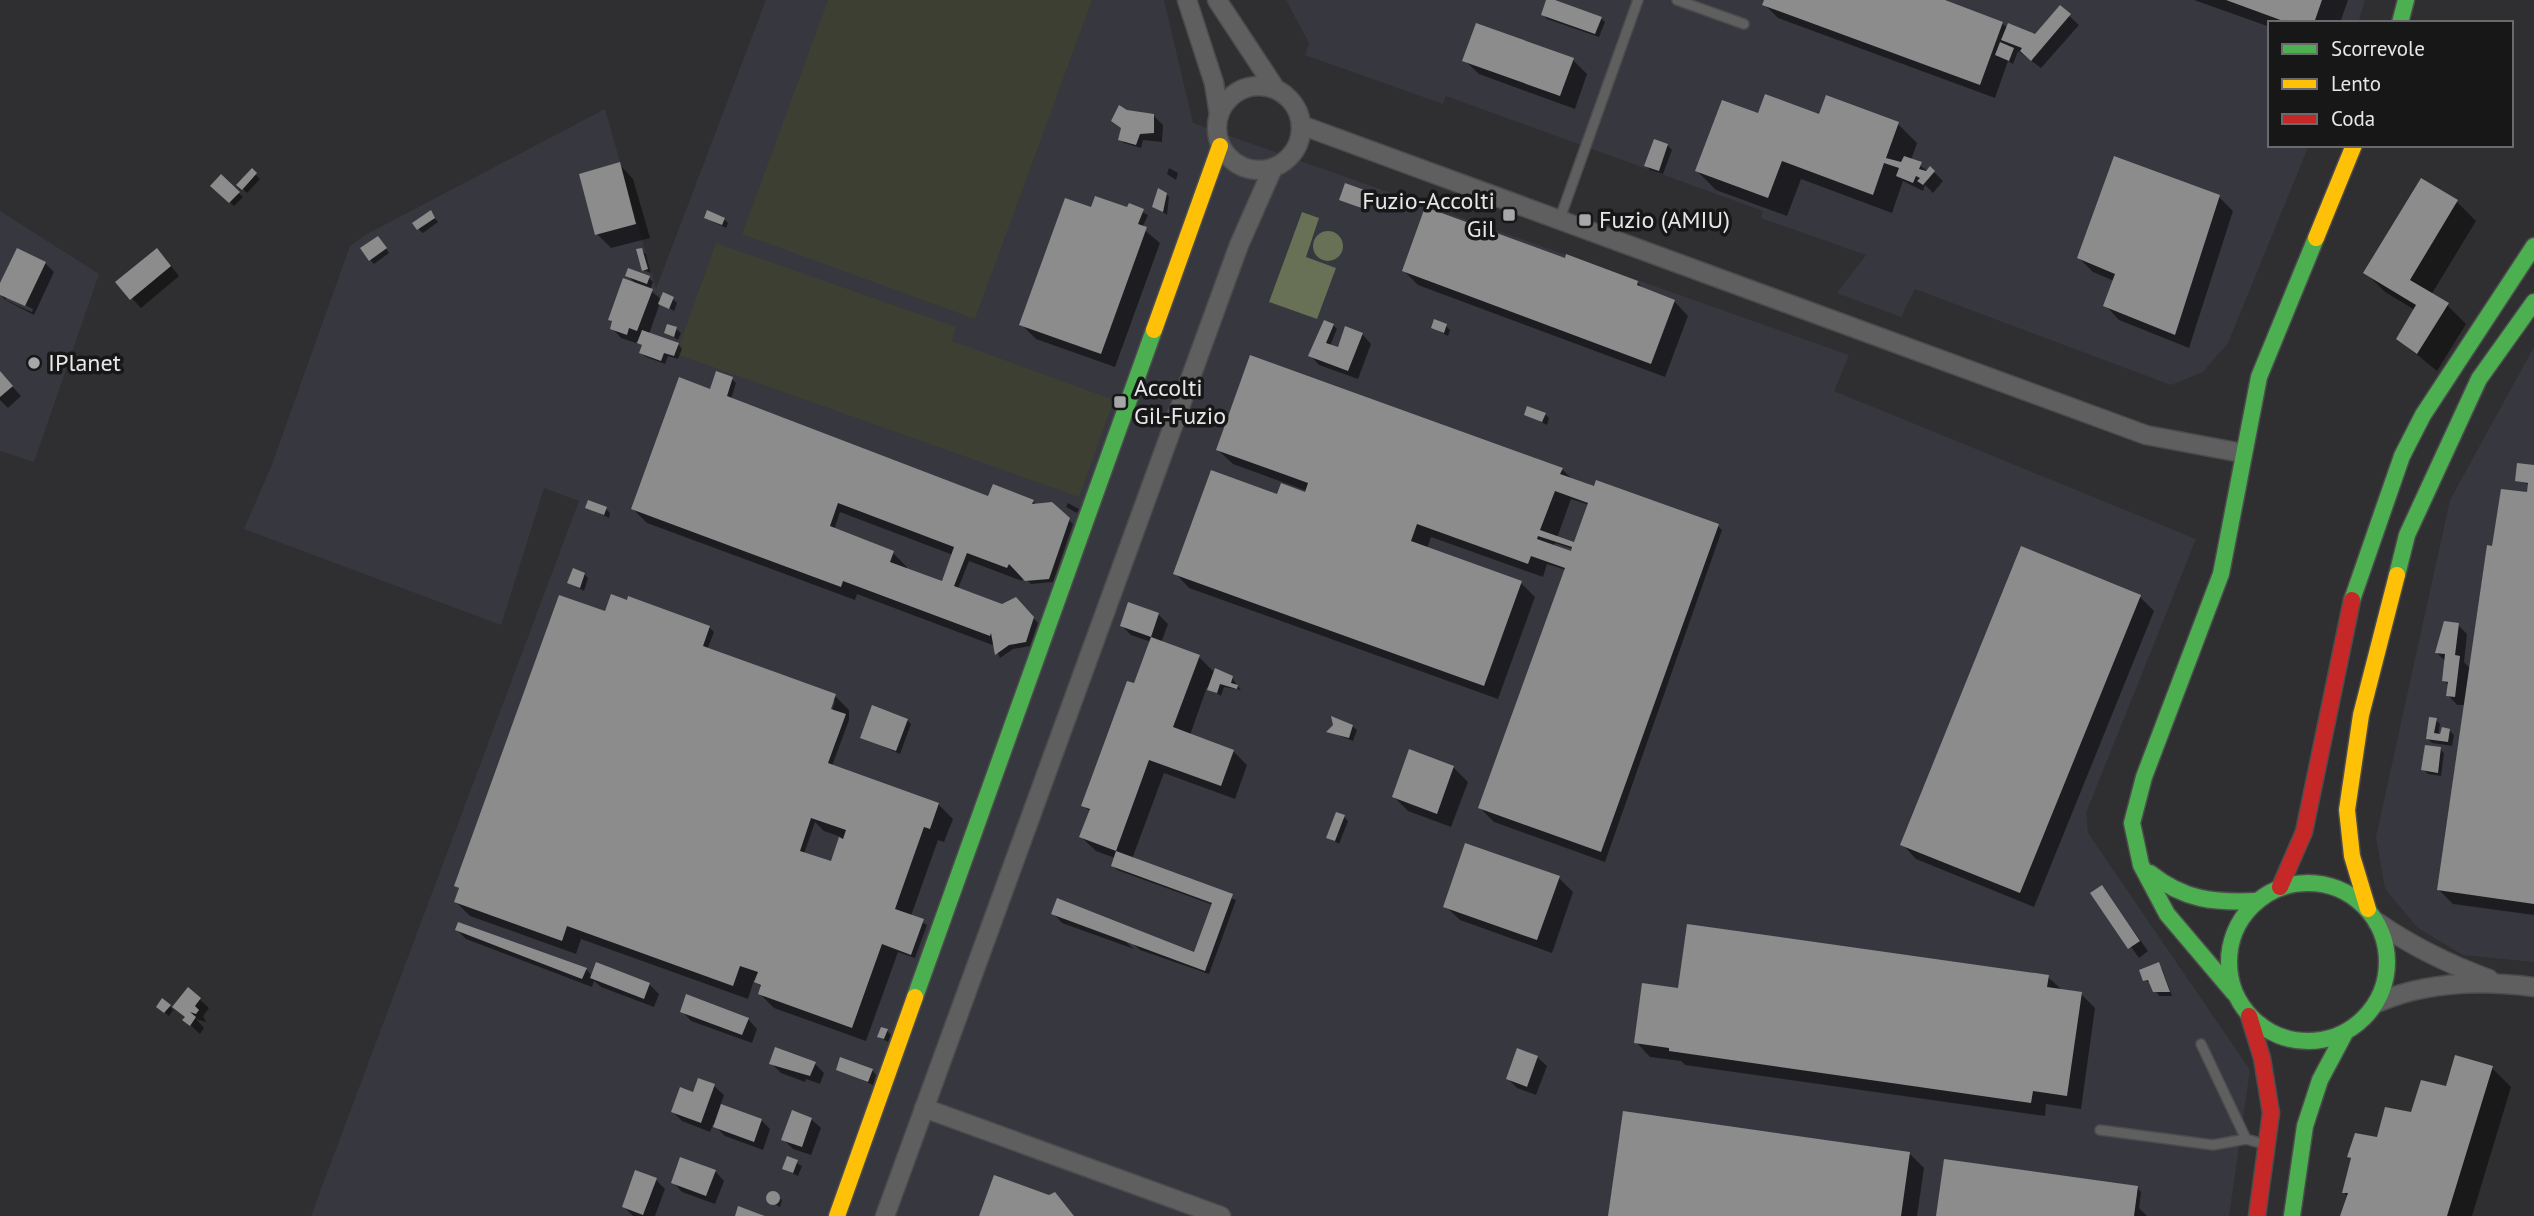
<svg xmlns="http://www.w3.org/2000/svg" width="2534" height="1216" font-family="'PT Sans',sans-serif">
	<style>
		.built { fill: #37373f }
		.green { fill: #3c3f31 }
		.water { fill: #687055 }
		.shadow { fill: #0007; fill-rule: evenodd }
		.building { fill: #8c8c8d; fill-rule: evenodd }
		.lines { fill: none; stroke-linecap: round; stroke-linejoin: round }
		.lane-casing { stroke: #4c4c4e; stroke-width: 12 }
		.street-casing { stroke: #4c4c4e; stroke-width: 21 }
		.fast-casing { stroke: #4c4c4e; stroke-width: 19 }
		.slow-casing { stroke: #4c4c4e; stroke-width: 19 }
		.jam-casing { stroke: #4c4c4e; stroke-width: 19 }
		.lane { stroke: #5f5f60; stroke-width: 9 }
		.street { stroke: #5f5f60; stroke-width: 18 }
		.fast { stroke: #4caf50; stroke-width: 16 }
		.slow { stroke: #ffc107; stroke-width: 16 }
		.jam { stroke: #c62828; stroke-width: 16 }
		.poi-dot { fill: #a7a7a9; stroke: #171718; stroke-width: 2.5 }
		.labels { text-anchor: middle; stroke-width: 7; stroke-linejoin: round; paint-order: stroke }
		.poi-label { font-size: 24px; fill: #e7e7e9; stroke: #171718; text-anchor: start }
	</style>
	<rect width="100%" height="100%" fill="#2f2f31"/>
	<!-- built -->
	<g class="built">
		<path d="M766,0H1164L1193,123L1849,355L1834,391L2196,539L2086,813L2088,833L2250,1070L2229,1216H311L579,501L544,488L501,625L244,529L271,467L350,246L367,234L605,109L656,289Z"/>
		<path d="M1286,0H2365L2358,23H2270V145H2309L2228,343L2203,372L2171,385L1915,289L1901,317L1837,293L1866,255L1761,218L1763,211L1446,96L1443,104L1305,55L1309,43Z"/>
		<path d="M0,211L99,274L34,462L0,451Z"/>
		<path d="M2534,347V962L2463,955L2418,928L2385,889L2376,837L2450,500Z"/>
	</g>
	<!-- green -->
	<g class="green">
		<path d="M828,0H1092L975,319L742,234Z"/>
		<path d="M716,243L956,327L952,341L1114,400L1079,497L676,354Z"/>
	</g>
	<!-- water -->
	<g class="water">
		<path d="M1302,212L1319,218L1306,257L1336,268L1317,319L1269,302Z"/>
		<circle cx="1328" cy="246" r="15"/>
	</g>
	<!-- shadow -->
	<g class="shadow">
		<path d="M1548,0L1601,18L1605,22L1599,37L1547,19L1543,15Z"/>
		<path d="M1765,0H1940L2002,23L2007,28L2035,36L2069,16L2079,25L2041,68L2018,51L2013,64L2008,61L1995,98L1778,18L1764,4Z"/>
		<path d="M2194,0H2348L2340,23H2270V27Z"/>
		<path d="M1464,60H1573L1587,74L1575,109L1479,74Z"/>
		<path d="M1827,97L1898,124L1917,143L1911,160L1928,171L1930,168L1943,181L1933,193L1925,185L1923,191L1903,181L1892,213L1801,179L1787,216L1716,190L1697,171L1759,115L1820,117Z"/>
		<path d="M1127,112L1154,116L1163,125L1162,142L1143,140L1141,148L1124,143L1120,139Z"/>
		<path d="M1667,145L1672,150L1663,174L1650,170L1646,166Z"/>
		<path d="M619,164L633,179L650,238L611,248L597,234Z"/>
		<path d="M1169,168L1178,173L1176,180L1167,174Z"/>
		<path d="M252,171L260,179L247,193L239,185Z"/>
		<path d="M221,177L243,197L234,206L213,186Z"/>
		<path d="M1164,192L1169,197L1167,215L1154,206Z"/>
		<path d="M1369,194L1373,198L1368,212L1341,199Z"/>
		<path d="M2219,197L2233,211L2189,348L2119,320L2105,305L2114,281L2093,272L2079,258Z"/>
		<path d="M2457,202L2476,221L2431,295L2447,305L2466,324L2437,371L2398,339L2415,310L2385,292L2366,273Z"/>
		<path d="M1130,206L1148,215L1142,228L1160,243L1115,367L1036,339L1021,324L1098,212L1129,209Z"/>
		<path d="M430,213L438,222L423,233L418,229Z"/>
		<path d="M706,218L724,219L728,223L726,228Z"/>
		<path d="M382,242L389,253L374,264L370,260Z"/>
		<path d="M641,250L646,254L651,273L643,270Z"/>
		<path d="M166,260L179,276L141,308L118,283Z"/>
		<path d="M45,263L54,272L34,315L7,301L0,295V287ZM6,296L33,309L32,312L6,300Z"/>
		<path d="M1404,271L1637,282L1645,290L1674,301L1688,316L1665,377L1418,285Z"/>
		<path d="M627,275L649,278L653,282L650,290L662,300L673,299L677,303L674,311L660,303L649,334L678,344L682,349L678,359L668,356L665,364L646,357L641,353L644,347L637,341L636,343L621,338L612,328L613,323L610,319L636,284Z"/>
		<path d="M1333,325L1337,329L1330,346L1339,350L1362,334L1371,344L1358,379L1319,365L1310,355Z"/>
		<path d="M1446,326L1450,330L1448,336L1433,328Z"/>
		<path d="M676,329L681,333L678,340L666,332Z"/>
		<path d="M0,373L21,396L8,408L0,400Z"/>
		<path d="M732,379L736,383L731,399L989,498L1033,501L1036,505L1052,504L1073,524L1053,582L1031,584L1023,577L1022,581L969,561L958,589L1002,606L1016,599L1038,623L1030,646L1013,649L1000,658L995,646L857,594L855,600L647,523L633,509ZM840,512L953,555L949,586L906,570L907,567L893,553L834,530Z"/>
		<path d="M1526,414H1545L1549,418L1547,425Z"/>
		<path d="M1218,450L1562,469L1573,480L1718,526L1722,530L1605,862L1494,822L1480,808L1566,570L1547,564L1543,577L1431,537L1427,549L1521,583L1535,597L1498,699L1189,588L1175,573L1278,497L1306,495L1307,491L1233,464ZM1571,499L1589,505L1574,545L1557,538ZM1555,543L1573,549L1572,553L1553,547Z"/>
		<path d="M2534,467V915L2453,904L2438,889L2465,705H2457L2448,695L2449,685L2444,681L2446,662L2437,653L2458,625L2467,634L2464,662L2471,669L2494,548L2528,495L2530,485L2516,480Z"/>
		<path d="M1068,503L1079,509L1077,513L1066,507Z"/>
		<path d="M587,507L606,509L610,513L609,518Z"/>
		<path d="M584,574L588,578L584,591L569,583Z"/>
		<path d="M2140,597L2154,611L2034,907L1916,859L1902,844Z"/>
		<path d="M1158,614L1168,624L1161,643L1199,657L1215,673L1232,678L1241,690L1224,687L1221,696L1207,687L1190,735L1233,751L1247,765L1235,799L1164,773L1132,859L1236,900L1209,974L1140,950L1131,942H1126L1134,949L1062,923L1053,913L1058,900L1195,954L1213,905L1117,870L1113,866L1115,858L1096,851L1081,837L1090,811L1083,806L1151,642L1131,635L1122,626Z"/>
		<path d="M611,615L709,627L714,632L707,650L835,696L849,710V720L832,766L938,804L953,819L944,842L938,840L911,916L927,925L915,958L898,952L866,1041L774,1008L760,994L762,988L754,980L748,999L581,939L576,954L470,916L456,902L460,890L456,886ZM832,701H835L832,711H828ZM815,822L824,831L841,837L832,865L804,854Z"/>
		<path d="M907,720L911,724L900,754L862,737Z"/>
		<path d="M2436,720L2440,724L2438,736L2449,730L2454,735L2452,746L2432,743L2428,739Z"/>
		<path d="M1352,726L1357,730L1353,741L1330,732Z"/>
		<path d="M2440,749L2444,753L2441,776L2428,774L2423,769Z"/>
		<path d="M1453,767L1468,782L1451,827L1408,811L1394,797Z"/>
		<path d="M1344,817L1348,821L1339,844L1328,837Z"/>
		<path d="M1559,878L1573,892L1552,953L1460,920L1445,906Z"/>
		<path d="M2102,887L2148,951L2139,958L2093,894Z"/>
		<path d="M457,930L586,969L592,976L649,984L659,994L654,1007L601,987L594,981L592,987L466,939Z"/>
		<path d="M2158,964L2162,969L2172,996H2159L2152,984L2145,980Z"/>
		<path d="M2048,977L2063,991L2081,994L2095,1008L2081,1109L2046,1104L2045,1116L1685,1065L1681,1061L1650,1057L1636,1042L1679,990Z"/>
		<path d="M188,989L209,1008L203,1016L206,1022L196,1019L204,1028L200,1034L185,1020Z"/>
		<path d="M169,1006L173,1010L169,1016L158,1007Z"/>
		<path d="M682,1011L748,1019L757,1029L752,1043L691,1021Z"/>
		<path d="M887,1031L891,1035L888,1042L879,1037Z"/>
		<path d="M1537,1057L1547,1066L1536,1095L1517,1088L1508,1079Z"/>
		<path d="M771,1063L815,1064L824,1073L820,1084L806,1079L805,1082L781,1073Z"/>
		<path d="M2492,1068L2511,1087L2472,1216H2342L2348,1197L2344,1192L2352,1160L2349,1157L2379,1139L2447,1088Z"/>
		<path d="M838,1069L872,1070L876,1075L873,1085Z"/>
		<path d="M714,1086L724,1095L720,1106L761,1120L770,1129L763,1150L725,1136L713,1124L710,1132L682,1121L673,1112Z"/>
		<path d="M811,1119L821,1128L811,1155L793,1149L783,1139Z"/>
		<path d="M1909,1153L1924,1168L1917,1216H1610Z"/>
		<path d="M788,1158L802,1166L798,1176L784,1169Z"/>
		<path d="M715,1171L724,1181L715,1204L682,1192L673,1182Z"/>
		<path d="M656,1180L665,1189L655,1216H633L624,1207Z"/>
		<path d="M2137,1187L2141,1192L2139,1208L2147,1216H1937Z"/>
		<path d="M770,1194L782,1200L780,1207L769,1200Z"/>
	</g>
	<!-- building -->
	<g class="building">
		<path d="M1546,0H1555L1602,17L1595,34L1541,15Z"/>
		<path d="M1764,0H1945L2003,22L1980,85L1762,5Z"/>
		<path d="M2226,0H2322L2314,23H2289Z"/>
		<path d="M2060,5L2071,14L2031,61L2020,51L2022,48L2001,40L2008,23L2035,34Z"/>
		<path d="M1476,23L1574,58L1560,96L1462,61Z"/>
		<path d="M2000,42L2014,48L2009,61L1995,55Z"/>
		<path d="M1765,94L1819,114L1826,95L1899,122L1886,158L1901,162L1904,156L1922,162L1919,169L1926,171L1930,166L1935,171L1923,185L1917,181L1920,178L1916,176L1913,183L1896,176L1899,168L1884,163L1873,195L1782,161L1768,198L1695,171L1722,100L1758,113Z"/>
		<path d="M1119,105L1127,110L1154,114V133L1140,134L1136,145L1118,140L1121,128L1111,121Z"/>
		<path d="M1654,139L1668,144L1659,171L1644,166Z"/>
		<path d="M2114,156L2220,195L2175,335L2103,306L2115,274L2077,258Z"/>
		<path d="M620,162L636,224L595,235L579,174Z"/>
		<path d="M252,168L257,173L242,190L236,185Z"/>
		<path d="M221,174L240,192L229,203L210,186Z"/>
		<path d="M2421,178L2458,200L2410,280L2449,303L2417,354L2396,339L2416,305L2363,273Z"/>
		<path d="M1345,183L1370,192L1364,209L1339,200Z"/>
		<path d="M1158,188L1167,193L1163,212L1152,207Z"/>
		<path d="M1095,196L1127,207L1129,203L1144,209L1138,224L1147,227L1101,354L1019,325L1065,198L1091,207Z"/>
		<path d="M1425,207L1565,258L1566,254L1638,281L1637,285L1675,300L1651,364L1402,271Z"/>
		<path d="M431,210L435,218L417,230L412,223Z"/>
		<path d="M707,210L725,218L722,225L704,218Z"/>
		<path d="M378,236L387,248L369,261L360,248Z"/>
		<path d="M17,248L46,262L25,306L0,295V283Z"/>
		<path d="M157,248L171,266L130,300L115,282Z"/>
		<path d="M642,248L648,269L642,271L636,249Z"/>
		<path d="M628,268L650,276L647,284L625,276Z"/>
		<path d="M623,278L653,289L637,331L629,328L627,335L610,329L612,321L608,320Z"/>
		<path d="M663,292L674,297L669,309L658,304Z"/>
		<path d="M1434,319L1447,324L1444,333L1431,328Z"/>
		<path d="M1324,320L1334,324L1326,343L1338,347L1345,326L1363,333L1348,371L1308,356Z"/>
		<path d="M667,324L677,327L674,337L664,333Z"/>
		<path d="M642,330L679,343L674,356L664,353L661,361L639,353L642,345L637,343Z"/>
		<path d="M1250,355L1563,468L1560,474L1594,486L1596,480L1719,524L1601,852L1478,808L1565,568L1531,556L1528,564L1417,524L1411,541L1522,581L1484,686L1173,574L1211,470L1277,494L1281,483L1305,492L1308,483L1216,450ZM1555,491L1588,503L1574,542L1540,530ZM1538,536L1572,547L1571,551L1537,539Z"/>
		<path d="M0,371L13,386L0,397Z"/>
		<path d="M716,371L733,377L727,396L988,496L993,484L1034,500L1032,504L1052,502L1070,518L1049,579L1025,581L1009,564L1007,568L967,553L954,586L1002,604L1016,597L1034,617L1026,642L1009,645L995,655L991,633L990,636L843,581L841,587L631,509L679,377L710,389ZM838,503L954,547L942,581L890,562L894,551L830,526Z"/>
		<path d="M1527,406L1546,413L1542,422L1524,415Z"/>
		<path d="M2517,463L2534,465V904L2437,890L2487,545L2492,546L2501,489L2527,492L2528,483L2515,481Z"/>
		<path d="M588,500L607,507L604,515L585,508Z"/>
		<path d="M2021,546L2141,595L2020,893L1900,845Z"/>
		<path d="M573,568L585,573L580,588L567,583Z"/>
		<path d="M611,594L627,600L628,596L710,626L703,646L836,694L831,709L846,714L828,763L939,803L930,829L924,827L895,909L924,919L911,955L882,944L852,1028L758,994L761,985L754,982L758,972L740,966L733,986L567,926L562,941L454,902L459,888L454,886L559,595L605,611ZM811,818L846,830L843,839L839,837L831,861L800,851Z"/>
		<path d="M1128,602L1159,613L1151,637L1120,626Z"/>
		<path d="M2444,621L2459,623L2455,655L2460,656L2455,697L2446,696L2448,682L2442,681L2445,654L2435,653Z"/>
		<path d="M1151,637L1200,655L1173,727L1234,750L1221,786L1149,760L1116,851L1079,837L1090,809L1081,806L1127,681L1134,683Z"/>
		<path d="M1215,668L1233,676L1231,683L1238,685L1237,689L1220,684L1217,693L1207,690Z"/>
		<path d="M872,705L908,719L896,751L860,738Z"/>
		<path d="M1331,716L1353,725L1349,738L1326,732L1333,725Z"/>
		<path d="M2429,717L2437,718L2434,733L2440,734L2442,727L2450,729L2448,742L2426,739Z"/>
		<path d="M2425,745L2441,747L2438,773L2421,770Z"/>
		<path d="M1409,749L1454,766L1437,814L1392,797Z"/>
		<path d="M1336,812L1345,815L1335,841L1326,838Z"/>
		<path d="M1465,843L1560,876L1537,940L1443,907Z"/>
		<path d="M1116,851L1233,894L1205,971L1051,914L1057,898L1194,952L1212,903L1111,866Z"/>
		<path d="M2102,885L2140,941L2128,949L2090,893Z"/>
		<path d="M458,922L587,968L582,979L455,930Z"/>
		<path d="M1687,924L2049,975L2047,987L2082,992L2067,1096L2033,1091L2031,1103L1669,1051V1048L1634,1043L1642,983L1678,988Z"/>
		<path d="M596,962L650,983L644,999L590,978Z"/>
		<path d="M2159,962L2170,992H2153L2148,980L2143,981L2139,970Z"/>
		<path d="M188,987L201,998L195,1006L199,1010L196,1014L190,1012L196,1017L190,1026L182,1020L185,1017L172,1007Z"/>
		<path d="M686,994L749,1018L742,1035L680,1012Z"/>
		<path d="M162,998L171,1005L164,1013L156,1007Z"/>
		<path d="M881,1027L888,1029L884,1039L877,1037Z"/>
		<path d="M775,1047L816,1062L810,1076L769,1064Z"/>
		<path d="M1517,1048L1538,1056L1527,1087L1506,1079Z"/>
		<path d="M2455,1055L2493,1066L2447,1216H2340L2348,1193H2342L2351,1158L2347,1157L2355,1133L2377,1137L2385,1107L2411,1112L2421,1080L2446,1086Z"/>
		<path d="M840,1057L873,1069L868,1082L836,1070Z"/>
		<path d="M698,1078L715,1084L701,1123L671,1112L680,1087L693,1092Z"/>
		<path d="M721,1104L762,1119L754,1142L713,1127Z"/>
		<path d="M792,1110L812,1118L802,1147L781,1140Z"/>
		<path d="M1623,1111L1910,1152L1901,1216H1608Z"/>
		<path d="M787,1156L798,1160L793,1173L782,1169Z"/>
		<path d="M680,1157L716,1170L706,1196L671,1183Z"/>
		<path d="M1944,1159L2138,1186L2134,1216H1936Z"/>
		<path d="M635,1170L657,1178L643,1215L622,1207Z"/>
		<path d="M994,1175L1049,1195L1055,1192L1074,1216H979Z"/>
		<circle cx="773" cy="1198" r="7"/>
		<path d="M738,1206L765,1216H735Z"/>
	</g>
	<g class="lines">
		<!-- lane casing -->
		<g class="lane-casing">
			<g id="lane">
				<path d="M1677,0L1744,24"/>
				<path d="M1559,221L1638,0"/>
				<path d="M2201,1044L2246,1139L2264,1144"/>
				<path d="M2100,1130L2213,1145L2246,1139"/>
			</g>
		</g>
		<!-- street casing -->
		<g class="street-casing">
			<g id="street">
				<path d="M1187,0L1214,83L1219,114"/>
				<path d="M1217,0L1275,88"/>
				<circle cx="1259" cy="128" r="42"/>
				<path d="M1301,125L2146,435L2242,453"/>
				<path d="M2377,922C2413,947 2448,964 2489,979"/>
				<path d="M2377,1003C2427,981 2481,980 2534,987"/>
				<path d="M924,1108L1221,1216"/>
				<path d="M885,1216L1239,245L1273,168"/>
			</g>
		</g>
		<!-- fast casing -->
		<g class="fast-casing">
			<g id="fast">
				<path d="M2400,23L2406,0"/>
				<path d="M2397,575L2407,535L2479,379L2534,302"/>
				<path d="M2352,600L2402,456L2423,415L2534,246"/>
				<path d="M2150,873C2184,900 2214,903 2256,901"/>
				<circle cx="2308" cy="962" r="79"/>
				<path d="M2234,993L2167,914L2141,865L2132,823L2144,777L2221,574L2259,377L2316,238"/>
				<path d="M915,997L1154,330"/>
				<path d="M2292,1216L2305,1126L2320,1080L2345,1033"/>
			</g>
		</g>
		<!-- slow casing -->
		<g class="slow-casing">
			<g id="slow">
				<path d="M2316,238L2354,145"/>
				<path d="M1154,330L1220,146"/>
				<path d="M2368,909L2352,856L2347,810L2361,715L2397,575"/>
				<path d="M837,1216L915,997"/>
			</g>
		</g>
		<!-- jam casing -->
		<g class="jam-casing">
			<g id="jam">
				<path d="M2280,887L2304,832L2352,600"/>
				<path d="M2249,1016L2262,1058L2271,1113L2257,1216"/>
			</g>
		</g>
		<!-- lane -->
		<use href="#lane" class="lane"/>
		<!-- street -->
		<use href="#street" class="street"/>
		<!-- fast -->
		<use href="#fast" class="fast"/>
		<!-- slow -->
		<use href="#slow" class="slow"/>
		<!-- jam -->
		<use href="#jam" class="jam"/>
	</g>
	<!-- markers -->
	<g class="poi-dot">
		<rect x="1502" y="208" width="14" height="14" rx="3.5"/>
		<rect x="1578" y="213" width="14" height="14" rx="3.5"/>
		<circle cx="34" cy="363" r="7"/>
		<rect x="1113" y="395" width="14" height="14" rx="3.5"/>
	</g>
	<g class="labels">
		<!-- poi labels -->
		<g class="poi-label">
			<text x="1495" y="209" text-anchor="end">Fuzio-Accolti<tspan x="1495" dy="28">Gil</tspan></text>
			<text x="1599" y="228">Fuzio (AMIU)</text>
			<text x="48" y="371">IPlanet</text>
			<text x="1134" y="396">Accolti<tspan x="1134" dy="28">Gil-Fuzio</tspan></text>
		</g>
	</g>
	<!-- legend -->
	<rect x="2268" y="21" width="245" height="126" fill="#171718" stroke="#6a6a6c" stroke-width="2"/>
	<rect x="2282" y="44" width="35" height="10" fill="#4caf50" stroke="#6a6a6c" stroke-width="2"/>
	<text x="2331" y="56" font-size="21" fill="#e7e7e9">Scorrevole</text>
	<rect x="2282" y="79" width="35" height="10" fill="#ffc107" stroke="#6a6a6c" stroke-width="2"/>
	<text x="2331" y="91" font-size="21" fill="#e7e7e9">Lento</text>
	<rect x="2282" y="114" width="35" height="10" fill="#c62828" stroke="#6a6a6c" stroke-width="2"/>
	<text x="2331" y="126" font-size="21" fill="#e7e7e9">Coda</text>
</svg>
